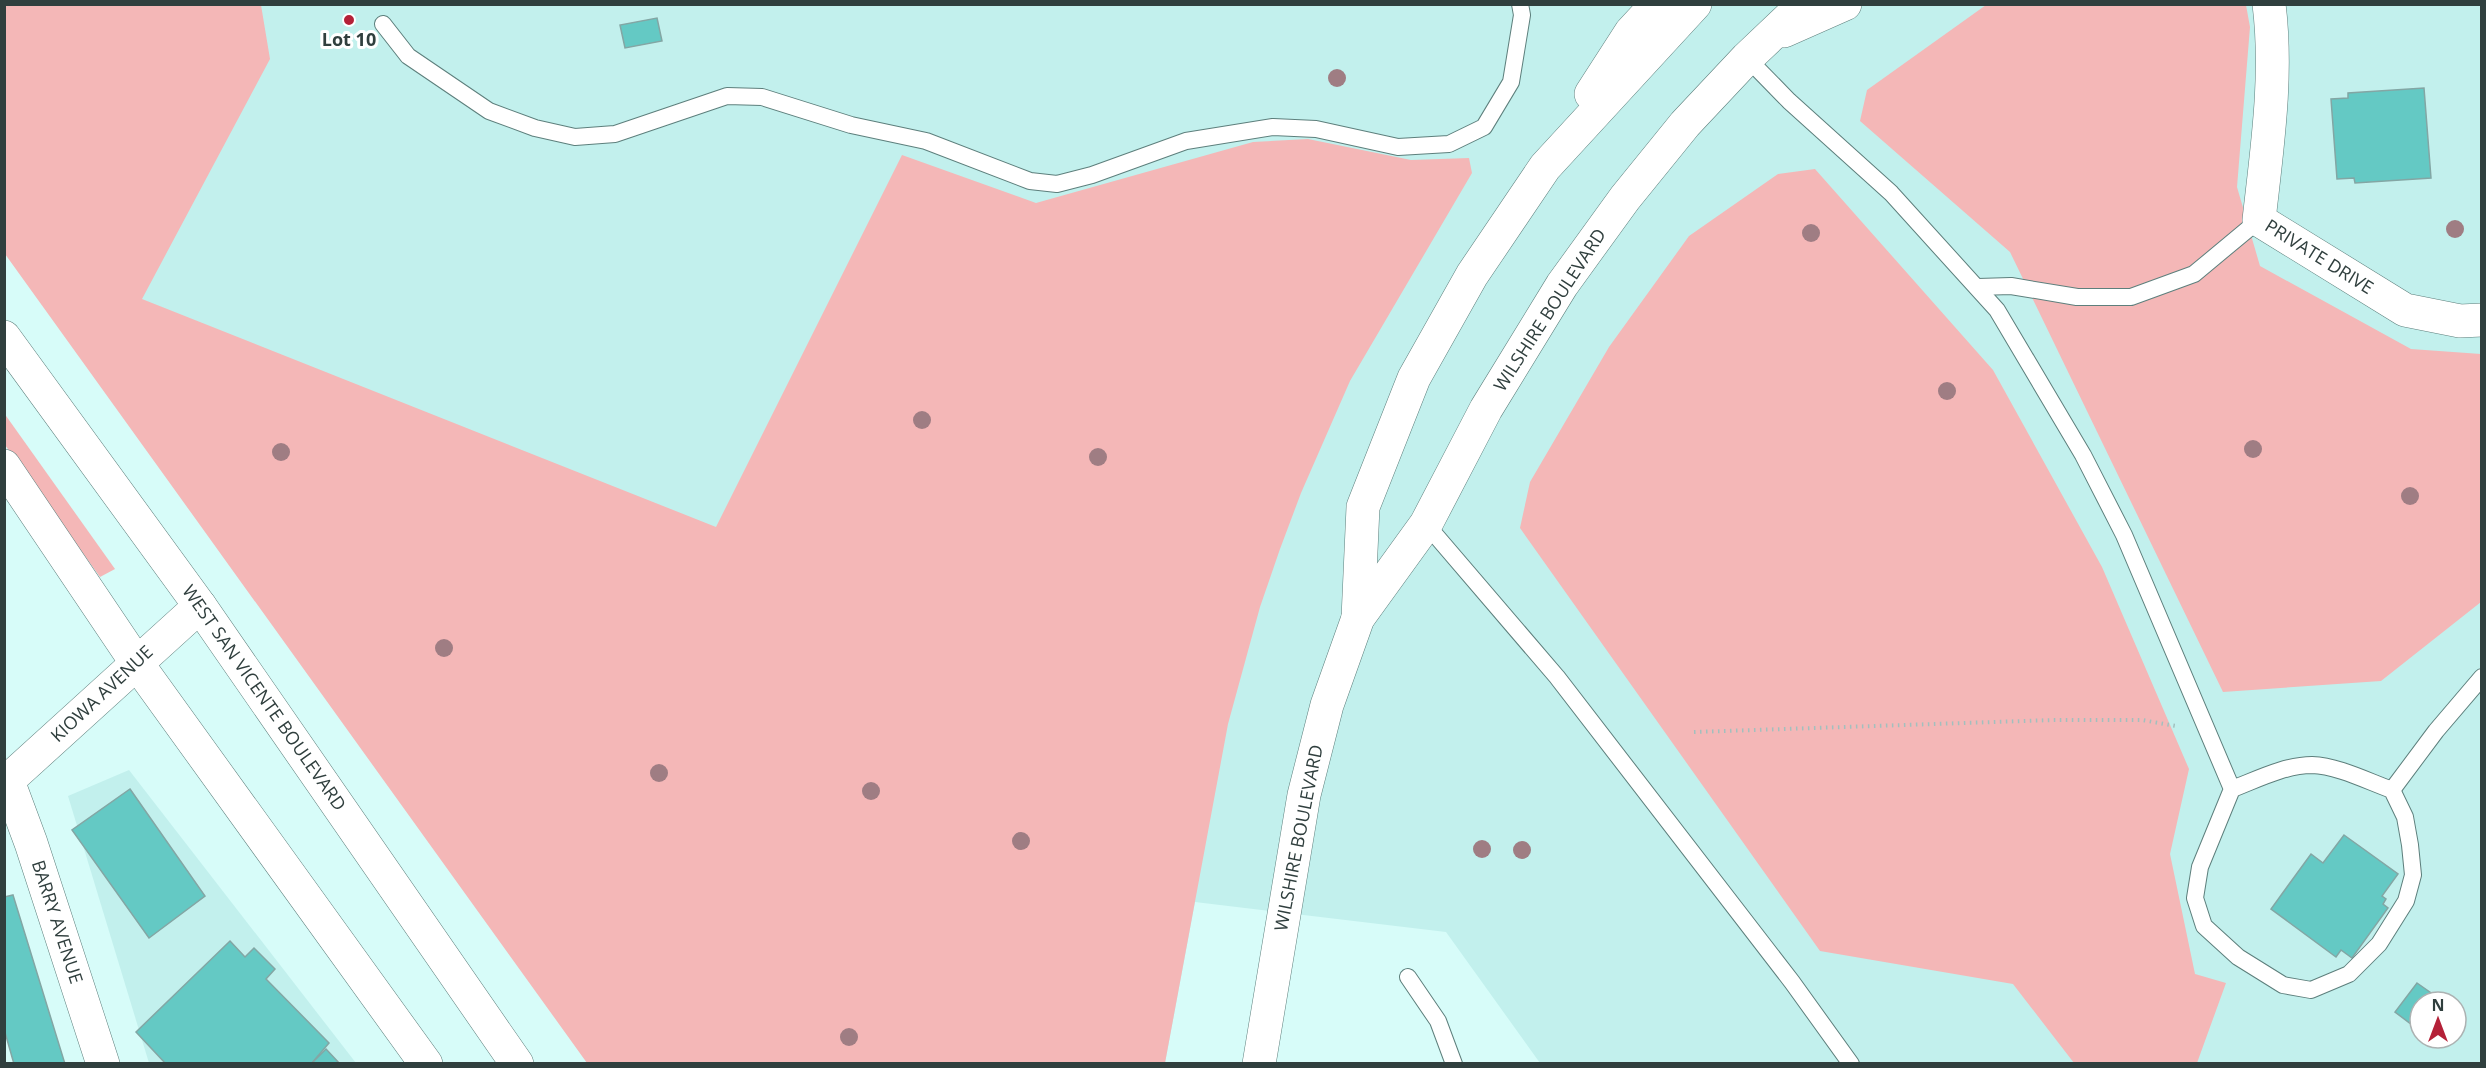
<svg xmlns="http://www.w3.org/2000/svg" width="2486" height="1068" font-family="'Open Sans',sans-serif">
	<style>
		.built { fill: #c2f0ed; fill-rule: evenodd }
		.green { fill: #f4b7b7 }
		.building { fill: #64c9c4; stroke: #83a6a4; stroke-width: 1.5 }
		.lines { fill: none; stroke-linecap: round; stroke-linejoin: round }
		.lane-casing { stroke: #5d7f7c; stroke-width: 18 }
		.street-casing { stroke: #5d7f7c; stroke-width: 34 }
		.secondary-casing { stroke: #5d7f7c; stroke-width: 34 }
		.primary-casing { stroke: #5d7f7c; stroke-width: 34 }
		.path { stroke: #a2c0be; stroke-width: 4; stroke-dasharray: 1.5 4.5; stroke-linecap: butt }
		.lane { stroke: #fff; stroke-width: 16 }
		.street { stroke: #fff; stroke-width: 33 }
		.secondary { stroke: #fff; stroke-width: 33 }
		.primary { stroke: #fff; stroke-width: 33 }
		.tree { fill: #9f7d83 }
		.poi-dot { fill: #b42138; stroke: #fff; stroke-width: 2 }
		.labels { text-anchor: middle; stroke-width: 6; stroke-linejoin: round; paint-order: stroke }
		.poi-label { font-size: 18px; font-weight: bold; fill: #303f3e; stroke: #fff }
		.street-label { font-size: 18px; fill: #303f3e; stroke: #fff }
	</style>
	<rect width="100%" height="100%" fill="#d7fcf9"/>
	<!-- built -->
	<g class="built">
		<path d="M4,5H2481V1063H1540L1446,932L1195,902L1165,1063L127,419ZM2420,1002H2456V1038H2420Z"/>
		<path d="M129,770L356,1063H149L68,796Z"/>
	</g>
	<!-- green -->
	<g class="green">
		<path d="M4,5H261L270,59L142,299L716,527L902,155L1036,203L1253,142L1308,139L1411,160L1469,158L1472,173L1350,381L1301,493L1280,549L1260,607L1228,724L1165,1063H587L5,254Z"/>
		<path d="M1986,5H2246L2250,27L2237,187L2260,266L2411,349L2481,354V602L2381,681L2223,692L2010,252L1860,121L1867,90Z"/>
		<path d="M1815,169L1993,370L2102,567L2189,769L2170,854L2195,974L2226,983L2197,1063H2074L2013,984L1820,951L1520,528L1530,482L1609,347L1689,236L1778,174Z"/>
		<path d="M4,413L115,569L100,577L5,445Z"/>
	</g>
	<!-- building -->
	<g class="building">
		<path d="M657,18L662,41L625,48L620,25Z"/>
		<path d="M2424,88L2431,178L2355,183L2354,178L2337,179L2331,99L2348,98V93Z"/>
		<path d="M130,789L205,896L149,938L72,830Z"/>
		<path d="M2344,835L2398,874L2382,896L2386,899L2383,904L2388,908L2352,958L2341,950L2336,957L2271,909L2311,854L2323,863Z"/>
		<path d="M13,895L65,1064H14L4,1029V897Z"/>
		<path d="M230,941L245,957L254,948L275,969L266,979L329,1043L311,1064H166L136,1032Z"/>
		<path d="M2417,983L2444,1002H2420V1031L2395,1012Z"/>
		<path d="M326,1049L340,1064H311Z"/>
	</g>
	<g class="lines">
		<!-- lane casing -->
		<g class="lane-casing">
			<g id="lane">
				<path d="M383,24L408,56L489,111L535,128L575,137L615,134L727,96L762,97L851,125L926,141L1030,181L1057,184L1092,175L1186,141L1273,127L1316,129L1398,147L1449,144L1484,127L1511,82L1522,15L1520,4"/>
				<path d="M1747,58L1789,101L1891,193L1997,310L2083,455L2124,535L2232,789L2200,867L2195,898L2204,926L2238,957L2283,985L2311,990L2349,974L2379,944L2406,901L2413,875L2410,845L2405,817L2392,790C2367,781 2338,766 2312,765C2285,765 2256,780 2232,789"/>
				<path d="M1978,287L2011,286L2077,297H2131L2194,274L2259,220"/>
				<path d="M1426,524L1557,677L1792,982L1851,1064"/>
				<path d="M2392,790L2436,731L2482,677"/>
				<path d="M1408,977L1438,1021L1454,1064"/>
			</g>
		</g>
		<!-- street casing -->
		<g class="street-casing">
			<g id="street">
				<path d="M2269,4C2278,76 2267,148 2259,220L2405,310L2460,321L2482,320"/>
				<path d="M8,781L31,843L103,1064"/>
				<path d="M4,784L200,606"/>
			</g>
		</g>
		<!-- secondary casing -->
		<g class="secondary-casing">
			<g id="secondary">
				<path d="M4,337L200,606L517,1064"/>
				<path d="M4,466L136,662L426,1064"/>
			</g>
		</g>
		<!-- primary casing -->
		<g class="primary-casing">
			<g id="primary">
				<path d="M1784,31L1845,4"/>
				<path d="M1591,94L1631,32L1657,4"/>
				<path d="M1358,618L1363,507L1414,378L1472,275L1545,167L1695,4"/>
				<path d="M1259,1064L1304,795L1327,705L1358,618L1426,524L1486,409L1562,285L1625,198L1685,124L1747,58L1804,4"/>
			</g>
		</g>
		<!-- path -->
		<path class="path" d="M1694,732L2054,720H2142L2176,726"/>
		<!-- lane -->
		<use href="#lane" class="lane"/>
		<!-- street -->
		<use href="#street" class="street"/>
		<!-- secondary -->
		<use href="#secondary" class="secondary"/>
		<!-- primary -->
		<use href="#primary" class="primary"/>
	</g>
	<!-- trees -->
	<g class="tree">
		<circle cx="1337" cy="78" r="9"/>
		<circle cx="2455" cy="229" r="9"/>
		<circle cx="1811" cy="233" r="9"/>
		<circle cx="1947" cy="391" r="9"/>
		<circle cx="922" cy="420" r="9"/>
		<circle cx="2253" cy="449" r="9"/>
		<circle cx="281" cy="452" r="9"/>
		<circle cx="1098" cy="457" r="9"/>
		<circle cx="2410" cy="496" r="9"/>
		<circle cx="444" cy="648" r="9"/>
		<circle cx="659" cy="773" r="9"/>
		<circle cx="871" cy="791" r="9"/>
		<circle cx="1021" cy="841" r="9"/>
		<circle cx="1482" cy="849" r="9"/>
		<circle cx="1522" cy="850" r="9"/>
		<circle cx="849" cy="1037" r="9"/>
	</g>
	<!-- markers -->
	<circle class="poi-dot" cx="349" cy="20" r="6"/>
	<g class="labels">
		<!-- poi labels -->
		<g class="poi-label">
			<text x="349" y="46">Lot 10</text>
		</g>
		<!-- street labels -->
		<g class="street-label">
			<text transform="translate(2319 257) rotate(32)" y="6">PRIVATE DRIVE</text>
			<text transform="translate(1550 310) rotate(-57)" y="6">WILSHIRE BOULEVARD</text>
			<text transform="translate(102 694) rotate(-43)" y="6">KIOWA AVENUE</text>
			<text transform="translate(264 698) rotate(55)" y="6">WEST SAN VICENTE BOULEVARD</text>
			<text transform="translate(1299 838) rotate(-79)" y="6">WILSHIRE BOULEVARD</text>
			<text transform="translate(57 922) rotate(72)" y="6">BARRY AVENUE</text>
		</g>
	</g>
	<!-- border -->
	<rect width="2486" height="1068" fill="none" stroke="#303f3e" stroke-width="12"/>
	<!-- north arrow -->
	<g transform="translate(2438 1020)"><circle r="28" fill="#ffffff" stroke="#acb2b2" stroke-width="1.5"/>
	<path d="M0-4.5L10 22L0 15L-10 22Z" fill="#b42138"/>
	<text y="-9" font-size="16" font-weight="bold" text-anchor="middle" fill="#303f3e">N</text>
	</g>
</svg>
